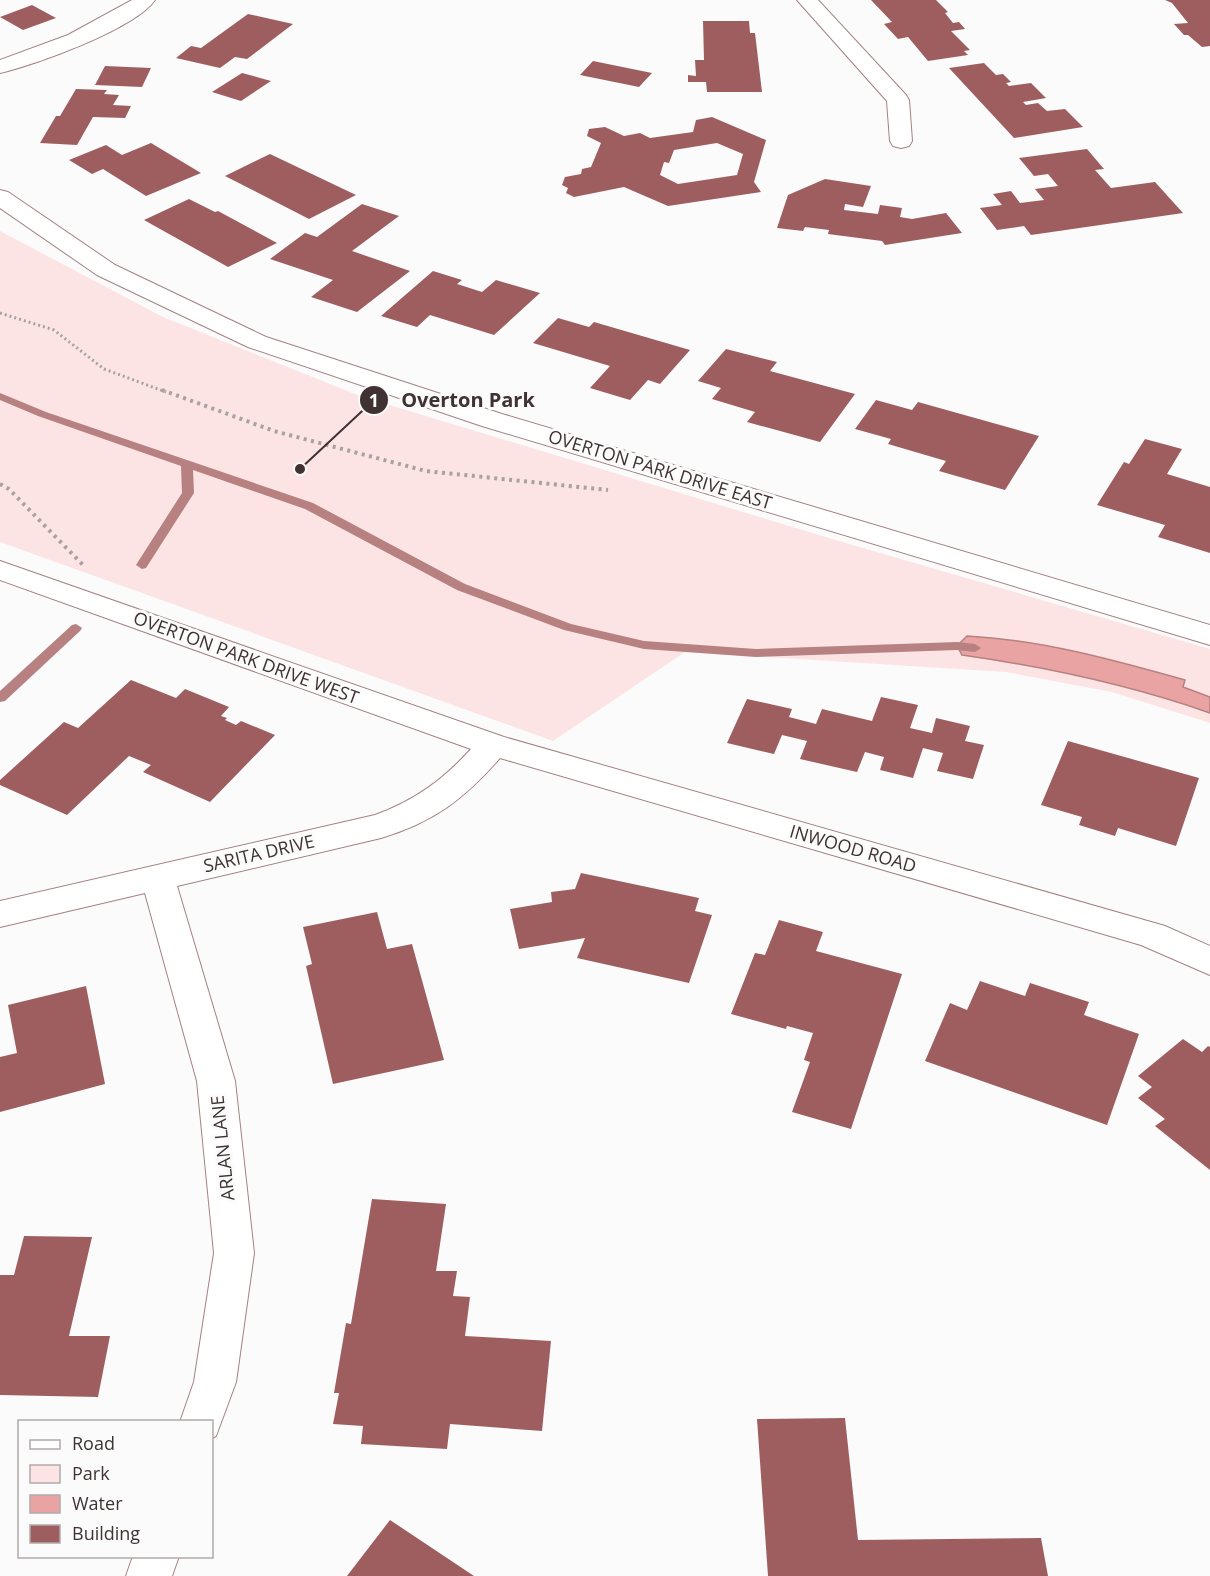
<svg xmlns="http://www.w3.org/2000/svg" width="1210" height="1576" font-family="'Open Sans',sans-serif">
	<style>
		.green { fill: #fde4e4 }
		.water { fill: #e9a3a2; stroke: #b68180; stroke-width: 1.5 }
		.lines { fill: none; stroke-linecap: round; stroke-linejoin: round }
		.stream { fill: #b68180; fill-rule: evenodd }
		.building { fill: #9e5e5f; fill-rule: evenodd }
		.minor-casing { stroke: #a38282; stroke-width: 2 }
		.path-far1 { stroke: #a7a1a1; stroke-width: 3; stroke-dasharray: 2 3; stroke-linecap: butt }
		.path { stroke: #a7a1a1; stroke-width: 4; stroke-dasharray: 3 4.5; stroke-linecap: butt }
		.minor { fill: #fff; fill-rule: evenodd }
		.labels { text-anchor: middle; stroke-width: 6; stroke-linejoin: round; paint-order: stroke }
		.street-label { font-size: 18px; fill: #403232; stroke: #fbfbfb }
		.leader { fill: none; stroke: #403232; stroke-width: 2 }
		.callout-dot { fill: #403232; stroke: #fbfbfb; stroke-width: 2 }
		.mark-label { font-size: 18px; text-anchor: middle; font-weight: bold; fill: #fff }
		.callout-label { font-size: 20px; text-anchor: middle; font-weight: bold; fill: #403232; stroke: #fbfbfb; stroke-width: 6; stroke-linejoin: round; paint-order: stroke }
	</style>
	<rect width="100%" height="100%" fill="#fbfbfb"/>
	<!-- green -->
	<path class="green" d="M0,231L163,317L360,396L839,541L1210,649V723L1112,692L1006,672L685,652L553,741L0,542Z"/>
	<!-- water -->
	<path class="water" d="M967,636C1042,640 1114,660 1185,680L1183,687L1210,697V713C1130,685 1046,667 962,655L957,646Z"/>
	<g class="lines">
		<!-- stream -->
		<g class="stream">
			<path d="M0,393L46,412L313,503L465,584L571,624L644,641L756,649L957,642L975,644L981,648L975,652L957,650L756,657L644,649L564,630L457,590L305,509L193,470L194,493L146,568L142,569L136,565L182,493L181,466L38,416L0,400Z"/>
			<path d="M76,624L82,628L80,631L5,701L0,702V691L72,625Z"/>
		</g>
	</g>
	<!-- building -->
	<g class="building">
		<path d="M871,0H936L948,12L945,13L953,23L959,22L965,29L951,31L970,50L964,51L968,55L928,61L908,37L898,39L884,24L892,22Z"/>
		<path d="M1165,0H1210V46L1202,47L1188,35H1184L1174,24L1188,23L1172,3Z"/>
		<path d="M32,5L56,18L23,30L0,17Z"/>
		<path d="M248,14L293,24L247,59L235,57L220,68L176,58L191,46L201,48Z"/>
		<path d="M703,21H749L750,33H755L762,92H707L706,82H688V75L696,76L695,60H704Z"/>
		<path d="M593,61L652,73L639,87L580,75Z"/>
		<path d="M984,63L996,75L1003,74L1011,82L1006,83L1009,86L1031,83L1046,98L1023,102L1026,105L1038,103L1047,111L1065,109L1083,127L1014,138L949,68Z"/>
		<path d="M105,66L151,68L142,87L95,85Z"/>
		<path d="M242,73L271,81L241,101L212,92Z"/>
		<path d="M76,89L107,90L104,94L119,95L113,105L131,106L125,118L93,117L77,145L40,143L56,116H60Z"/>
		<path d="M712,117L766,140L754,182L761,192L668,206L624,187L574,197L566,193L568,188L562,185L565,177L581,174L582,169L591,167L601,143L587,136L589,129L605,127L624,136L640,133L650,138L693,132L696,120ZM717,143L743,154L737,175L678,184L660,175L664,162L669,163L674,150Z"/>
		<path d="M151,143L201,173L146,196L103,169L92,174L69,160L106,145L122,155Z"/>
		<path d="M1087,149L1104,169L1095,170L1111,188L1155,182L1183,213L1031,235L1024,226L997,230L980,208L1002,205L993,194L1011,191L1020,203L1044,200L1035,189L1058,186L1048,174L1034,176L1019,158Z"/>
		<path d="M270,154L356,195L309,219L225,176Z"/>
		<path d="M825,179L871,186L863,207L845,204L844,210L878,214L880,205L902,208L900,217L912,219L946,213L962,233L885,245L882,241L828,234L829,230L805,227L803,231L777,228L788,195Z"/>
		<path d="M189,199L215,212L218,211L277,243L228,267L144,220Z"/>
		<path d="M362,204L399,216L352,251L410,271L357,312L311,297L333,280L270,259L305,233L317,237Z"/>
		<path d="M433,271L462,280L457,284L482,292L496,280L540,293L494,335L430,315L417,327L381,316Z"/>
		<path d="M558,318L589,327L594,322L690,350L660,384L648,380L630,400L590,388L610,366L533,343Z"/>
		<path d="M726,349L777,362L770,371L855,394L820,442L747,422L755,412L712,399L721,388L698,381Z"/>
		<path d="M876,400L912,410L918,402L1039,436L1005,490L939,471L946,461L888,444L891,439L855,429Z"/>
		<path d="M1145,439L1182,449L1167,474L1210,487V553L1158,537L1165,525L1097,505L1124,462L1129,464Z"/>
		<path d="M131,680L176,698L185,689L229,707L221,716L227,718L225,720L236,725L241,721L275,735L210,802L143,772L151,765L129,756L67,815L0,785V780L64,722L78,728Z"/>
		<path d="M881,697L918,705L910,728L932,733L936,718L970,726L965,741L984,745L973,779L937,771L943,753L923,748L913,778L880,770L884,757L865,752L857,772L800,759L807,741L782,735L774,754L727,743L747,699L792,709L789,717L816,724L822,709L872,721Z"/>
		<path d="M1068,741L1199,778L1176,846L1118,828L1115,836L1079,825L1082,817L1041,805Z"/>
		<path d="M581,873L699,898L695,911L712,915L689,983L577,958L585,938L519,949L510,909L552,902L551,892L575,889Z"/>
		<path d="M377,912L387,949L412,944L444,1060L333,1084L306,966L312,964L303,927Z"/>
		<path d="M779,920L823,932L816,951L902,974L851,1129L792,1112L810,1062L804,1060L813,1033L787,1026L786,1029L731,1014L755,953L765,955Z"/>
		<path d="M980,981L1025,996L1030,983L1089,1002L1084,1015L1139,1034L1107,1125L925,1061L950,1003L967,1010Z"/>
		<path d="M86,986L105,1084L0,1112V1057L17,1053L8,1005Z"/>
		<path d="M1183,1039L1202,1052L1208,1046L1210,1047V1170L1155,1126L1165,1119L1138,1098L1152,1087L1138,1076Z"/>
		<path d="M372,1199L446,1204L436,1271H457L453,1296L470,1297L465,1336L551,1341L542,1431L450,1424L447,1449L361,1444L363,1426L333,1424L339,1393H334L346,1323L351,1324Z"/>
		<path d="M24,1236L92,1237L69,1336H110L98,1397L0,1395V1275H14Z"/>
		<path d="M845,1418L858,1540L1041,1538L1048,1576H768L757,1419Z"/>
		<path d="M390,1520L474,1576H347Z"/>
	</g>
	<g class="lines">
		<!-- minor casing -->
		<g class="minor-casing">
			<g id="minor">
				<path d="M132,0H155C135,29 35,65 0,73V60L68,35Z"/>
				<path d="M797,0H818L906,95L909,100L912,141L909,146L901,148L893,146L890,141L887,101Z"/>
				<path d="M0,190L8,192L115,265L266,337L502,414L1210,625V645L482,426L248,347L97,275L0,208Z"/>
				<path d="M0,561L504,737L1165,926L1210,946V975L1141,945L500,758C464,799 434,822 381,838L177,886L235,1081L254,1253L236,1382L216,1436L212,1438V1422H180L194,1382L214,1253L197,1081L145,893L0,927V901L375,815C414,801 443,780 471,749L0,580Z"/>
				<path d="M133,1556H179L172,1576H126Z"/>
			</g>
		</g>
		<!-- path-far1 -->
		<path class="path-far1" d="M0,313L54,330L104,369L166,392"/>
		<!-- path -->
		<g class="path">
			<path d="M162,390L274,431L426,471L608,490"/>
			<path d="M0,484L9,489L83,565"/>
		</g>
		<!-- minor -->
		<use href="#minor" class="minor"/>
	</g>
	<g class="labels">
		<!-- street labels -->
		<g class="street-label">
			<text transform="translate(660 470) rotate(17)" y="6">OVERTON PARK DRIVE EAST</text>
			<text transform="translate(246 658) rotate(20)" y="6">OVERTON PARK DRIVE WEST</text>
			<text transform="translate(853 849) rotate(16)" y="6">INWOOD ROAD</text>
			<text transform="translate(259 854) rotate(-13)" y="6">SARITA DRIVE</text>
			<text transform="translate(223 1148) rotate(-96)" y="6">ARLAN LANE</text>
		</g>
	</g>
	<!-- callouts -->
	<path class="leader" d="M300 469L374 400"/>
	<g class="callout-dot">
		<circle cx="300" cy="469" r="6"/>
		<circle cx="374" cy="400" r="15"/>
	</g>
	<g class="mark-label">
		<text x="374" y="407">1</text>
	</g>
	<g class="callout-label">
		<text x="468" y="407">Overton Park</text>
	</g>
	<!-- legend -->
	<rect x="18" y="1420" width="195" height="138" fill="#fbfbfb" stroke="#b0abab" stroke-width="1.5"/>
	<rect x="30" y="1440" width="30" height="9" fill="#ffffff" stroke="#b0abab" stroke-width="1.5"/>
	<text x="72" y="1450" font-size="18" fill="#403232">Road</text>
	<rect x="30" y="1465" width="30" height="18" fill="#fde4e4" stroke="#b0abab" stroke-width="1.5"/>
	<text x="72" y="1480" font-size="18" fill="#403232">Park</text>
	<rect x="30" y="1495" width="30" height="18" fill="#e9a3a2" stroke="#b0abab" stroke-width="1.5"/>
	<text x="72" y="1510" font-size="18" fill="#403232">Water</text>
	<rect x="30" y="1525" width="30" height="18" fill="#9e5e5f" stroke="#b0abab" stroke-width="1.5"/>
	<text x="72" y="1540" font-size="18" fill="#403232">Building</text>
</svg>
